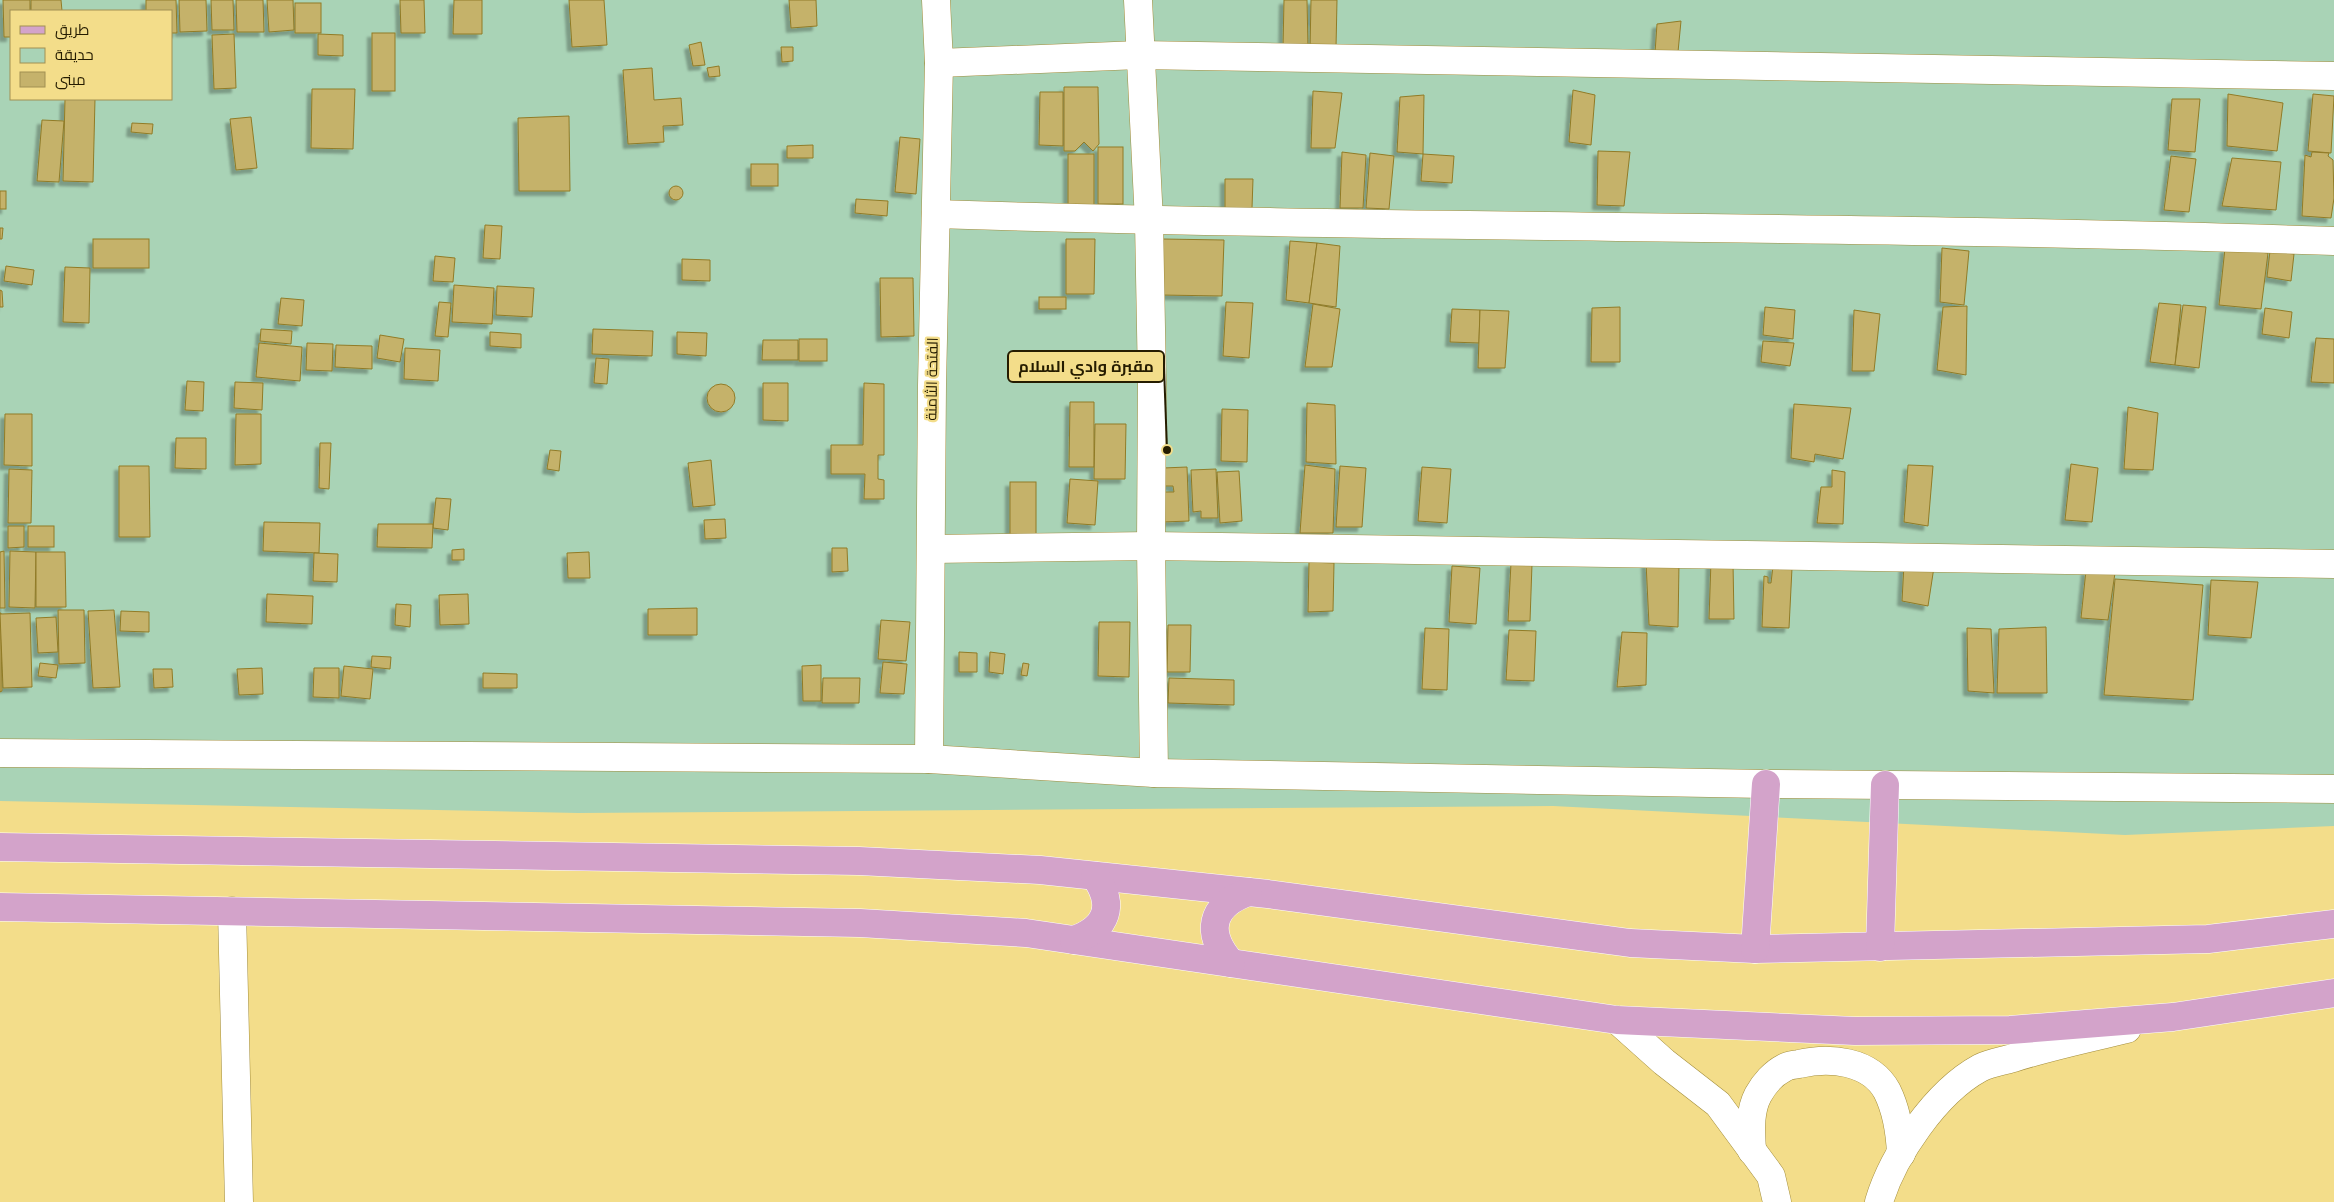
<svg xmlns="http://www.w3.org/2000/svg" width="2334" height="1202" font-family="'Varela Round',Cairo,sans-serif">
	<style>
		.green { fill: #a9d3b6; fill-rule: evenodd }
		.building { fill: #c5b26b; stroke: #917b26; filter: url(#shadow) }
		.lines { fill: none; stroke-linecap: round; stroke-linejoin: round }
		.minor-casing { stroke: #a38d3b; stroke-width: 29 }
		.major-casing { stroke: #fff; stroke-width: 29 }
		.minor { stroke: #fff; stroke-width: 28 }
		.major { stroke: #d3a3ca; stroke-width: 28 }
		.labels { text-anchor: middle; stroke-width: 4.5; stroke-linejoin: round; paint-order: stroke }
		.street-label { font-size: 15px; fill: #251c00; stroke: #f3dd8a }
		.leader { fill: none; stroke: #251c00; stroke-width: 2 }
		.callout-dot { fill: #251c00; stroke: #f3dd8a; stroke-width: 2 }
		.callout { fill: #f3dd8a; stroke: #251c00; stroke-width: 2 }
		.callout-label { font-size: 16px; text-anchor: middle; font-weight: bold; fill: #251c00 }
	</style>
	<defs>
		<filter id="shadow"><feDropShadow dx="-4.5" dy="4.5" stdDeviation="1" flood-color="#0004"/></filter>
	</defs>
	<rect width="100%" height="100%" fill="#f3dd8a"/>
	<!-- green -->
	<path class="green" d="M0,0H2334V826L2125,835L1553,806L578,813L0,801ZM11,11H171V99H11Z"/>
	<!-- building -->
	<g class="building">
		<path d="M3,0H30V11H11V37H4Z"/>
		<path d="M31,0H61L62,11H31Z"/>
		<path d="M146,0H176L177,33H171V11H146Z"/>
		<path d="M179,0H206L207,31L180,32Z"/>
		<path d="M211,0H233L234,30H212Z"/>
		<path d="M236,0H263L264,32H237Z"/>
		<path d="M267,0H293L294,30L269,32Z"/>
		<path d="M400,0H424L425,33H401Z"/>
		<path d="M454,0H482V34H453Z"/>
		<path d="M569,0H604L607,45L572,47Z"/>
		<path d="M789,0H816L817,26L791,28Z"/>
		<path d="M1284,0H1307L1308,48L1283,47Z"/>
		<path d="M1311,0H1337L1336,48L1310,50Z"/>
		<rect x="295" y="3" width="26" height="30"/>
		<path d="M1681,21L1678,52L1655,53L1657,24Z"/>
		<rect x="372" y="33" width="23" height="58"/>
		<path d="M234,34L236,88L214,89L212,35Z"/>
		<path d="M318,34L343,35V56L318,55Z"/>
		<path d="M701,42L705,65L693,66L689,45Z"/>
		<path d="M781,47H793V61L782,62Z"/>
		<path d="M719,66L720,76L709,77L707,68Z"/>
		<path d="M652,68L654,100L681,98L683,125L663,126L664,142L628,144L623,70Z"/>
		<path d="M1064,87H1098L1099,144L1093,151L1084,142L1075,151H1064Z"/>
		<path d="M312,89H355L353,149L311,148Z"/>
		<path d="M1573,90L1595,95L1591,145L1569,142Z"/>
		<path d="M1313,91L1342,93L1335,148H1311Z"/>
		<path d="M1040,92H1063V146L1039,145Z"/>
		<path d="M2228,94L2283,103L2277,151L2227,146Z"/>
		<path d="M2313,94L2334,96L2331,153L2308,151Z"/>
		<path d="M1424,95L1423,154L1397,152L1400,97Z"/>
		<path d="M65,99H95L93,182L63,181Z"/>
		<path d="M2172,99H2200L2195,152L2168,150Z"/>
		<path d="M569,116L570,191H519L518,118Z"/>
		<path d="M251,117L257,168L236,170L230,119Z"/>
		<path d="M42,120L64,121L59,182L37,181Z"/>
		<path d="M132,123L153,124L152,134L131,132Z"/>
		<path d="M900,137L920,139L916,194L895,192Z"/>
		<path d="M813,145V158H787V146Z"/>
		<rect x="1098" y="147" width="25" height="57"/>
		<path d="M1598,151L1630,152L1624,206L1597,205Z"/>
		<path d="M1342,152L1366,155L1363,208H1340Z"/>
		<path d="M2312,152L2329,153L2328,156L2333,160L2334,198L2331,218L2302,216L2305,155L2311,157Z"/>
		<path d="M1370,153L1394,156L1389,209L1366,208Z"/>
		<rect x="1068" y="154" width="26" height="51"/>
		<path d="M1423,154L1454,156L1452,183L1421,181Z"/>
		<path d="M2171,156L2196,159L2189,212L2164,210Z"/>
		<path d="M2232,158L2281,162L2276,210L2222,206Z"/>
		<rect x="751" y="164" width="27" height="22"/>
		<path d="M1225,179H1253L1252,208H1225Z"/>
		<circle cx="676" cy="193" r="7"/>
		<rect x="0" y="191" width="6" height="18"/>
		<path d="M856,199L888,201L887,216L855,213Z"/>
		<path d="M485,225L502,226L500,259L483,258Z"/>
		<path d="M0,228H3L2,239H0Z"/>
		<rect x="93" y="239" width="56" height="29"/>
		<path d="M1066,239H1095L1094,294H1066Z"/>
		<path d="M1163,239L1224,240L1222,296L1161,295Z"/>
		<path d="M1290,241L1317,243L1309,303L1286,300Z"/>
		<path d="M1317,243L1340,246L1336,307L1309,303Z"/>
		<path d="M1942,248L1969,251L1964,305L1940,302Z"/>
		<path d="M2225,248L2268,253L2261,309L2219,305Z"/>
		<path d="M2270,251L2294,254L2291,281L2267,277Z"/>
		<path d="M435,256L455,258L453,282L433,281Z"/>
		<path d="M682,259L710,260V281L682,280Z"/>
		<path d="M6,266L34,270L32,285L4,281Z"/>
		<path d="M65,267L90,268L89,323L63,322Z"/>
		<path d="M880,278H913L914,336L881,337Z"/>
		<path d="M454,285L494,288L492,324L452,322Z"/>
		<path d="M497,286L534,288L532,317L496,315Z"/>
		<path d="M0,290L2,291L3,307H0Z"/>
		<rect x="1039" y="297" width="27" height="12"/>
		<path d="M281,298L304,300L302,326L278,324Z"/>
		<path d="M439,302L451,303L448,337L435,336Z"/>
		<path d="M1226,302L1253,303L1249,358L1223,356Z"/>
		<path d="M2159,303L2181,305L2175,365L2150,362Z"/>
		<path d="M1313,304L1340,309L1332,367H1305Z"/>
		<path d="M2183,305L2206,307L2199,368L2175,365Z"/>
		<path d="M1967,306L1966,375L1937,370L1943,307Z"/>
		<path d="M1620,307V362H1591L1592,308Z"/>
		<path d="M1765,307L1795,310L1793,339L1763,335Z"/>
		<path d="M2265,308L2292,312L2289,338L2262,334Z"/>
		<path d="M1452,309L1480,310L1479,343L1450,342Z"/>
		<path d="M1480,310L1509,311L1505,368H1478Z"/>
		<path d="M1854,310L1880,314L1874,371H1852Z"/>
		<path d="M261,329L292,331L291,344L260,341Z"/>
		<path d="M593,329L653,331L652,356L592,354Z"/>
		<path d="M490,332L521,334V348L490,346Z"/>
		<path d="M677,332L707,333L706,356L677,354Z"/>
		<path d="M380,335L404,339L400,362L377,358Z"/>
		<path d="M2316,338L2334,339V383L2311,382Z"/>
		<rect x="799" y="339" width="28" height="22"/>
		<path d="M763,340H798V360H762Z"/>
		<path d="M1763,341L1794,343L1790,366L1761,362Z"/>
		<path d="M259,343L302,347L300,381L256,377Z"/>
		<path d="M307,343L333,344L332,371L306,370Z"/>
		<path d="M336,345L372,346V369L335,367Z"/>
		<path d="M405,348L440,350L438,381L404,379Z"/>
		<path d="M596,358L609,359L607,384L594,383Z"/>
		<path d="M187,381L204,382L203,411L185,410Z"/>
		<path d="M235,382L263,383L262,410L234,408Z"/>
		<path d="M763,383H788V421L763,420Z"/>
		<path d="M864,383L884,384V455H878V479L884,480V499H864L865,474H831V445H863Z"/>
		<circle cx="721" cy="398" r="14"/>
		<path d="M1070,402H1094V467H1069Z"/>
		<path d="M1307,403L1335,405L1336,464L1306,462Z"/>
		<path d="M1794,404L1851,408L1843,459L1815,454L1814,462L1791,458Z"/>
		<path d="M2128,407L2158,413L2153,470L2124,469Z"/>
		<path d="M1222,409L1248,410L1247,462L1221,461Z"/>
		<path d="M5,414H32V466L4,465Z"/>
		<path d="M236,414H261V464L235,465Z"/>
		<path d="M1095,424H1126L1125,479H1094Z"/>
		<path d="M176,438H206V469L175,468Z"/>
		<path d="M320,443H331L329,489L319,488Z"/>
		<path d="M550,450L561,451L559,471L547,469Z"/>
		<path d="M711,460L715,505L693,507L688,463Z"/>
		<path d="M2071,464L2098,468L2092,522L2065,520Z"/>
		<path d="M1305,465L1335,469L1333,533H1300Z"/>
		<path d="M1908,465L1933,466L1928,526L1904,522Z"/>
		<path d="M119,466H149L150,537H119Z"/>
		<path d="M1340,466L1366,468L1362,527H1336Z"/>
		<path d="M1187,467L1189,521L1163,522V492H1174L1173,486H1164L1163,468Z"/>
		<path d="M1422,467L1451,469L1447,523L1418,521Z"/>
		<path d="M9,469L32,470L31,523H8Z"/>
		<path d="M1216,469L1218,518H1201V511L1193,512L1191,470Z"/>
		<path d="M1832,470L1845,472L1843,524L1817,523L1821,487H1832Z"/>
		<path d="M1239,471L1242,521L1220,523L1217,472Z"/>
		<path d="M1070,479L1098,481L1095,525L1067,523Z"/>
		<rect x="1010" y="482" width="26" height="55"/>
		<path d="M436,498L451,499L448,530L433,528Z"/>
		<path d="M725,519L726,538L705,539L704,520Z"/>
		<path d="M264,522L320,523L319,553L263,551Z"/>
		<path d="M378,524H433L432,548L377,547Z"/>
		<path d="M8,526H24V547L8,548Z"/>
		<rect x="28" y="526" width="26" height="21"/>
		<path d="M832,548H847L848,571L832,572Z"/>
		<path d="M464,549V560H452V550Z"/>
		<path d="M4,551L5,608H0V552Z"/>
		<path d="M10,551L36,552L35,608L9,607Z"/>
		<path d="M36,552H65L66,607H36Z"/>
		<path d="M589,552L590,578H568L567,553Z"/>
		<path d="M314,553L338,554L337,582L313,581Z"/>
		<path d="M1711,561L1733,563L1734,619H1709Z"/>
		<path d="M1309,562L1334,563L1333,611L1308,612Z"/>
		<path d="M1646,562L1679,563L1678,627L1649,625Z"/>
		<path d="M1511,563L1532,564L1530,621H1508Z"/>
		<path d="M1904,564L1934,567L1928,606L1902,601Z"/>
		<path d="M1452,566L1480,568L1476,624L1449,622Z"/>
		<path d="M1773,566L1792,568L1789,628L1762,627L1764,576L1768,577V583H1771Z"/>
		<path d="M2086,570L2115,573L2108,620L2081,618Z"/>
		<path d="M2115,579L2203,585L2193,700L2104,695Z"/>
		<path d="M2211,580L2258,582L2251,638L2208,635Z"/>
		<path d="M267,594L313,596L312,624L266,622Z"/>
		<path d="M468,594L469,624L440,625L439,595Z"/>
		<path d="M396,604L411,605L410,627L395,625Z"/>
		<path d="M697,608V635H648V609Z"/>
		<path d="M58,610H84L85,663L59,664Z"/>
		<path d="M114,610L120,687L93,688L88,611Z"/>
		<path d="M121,611L149,612V632L120,631Z"/>
		<path d="M1,613L2,691L0,692V613Z"/>
		<path d="M30,613L32,687L3,688L0,614Z"/>
		<path d="M56,617L58,652L38,653L36,618Z"/>
		<path d="M881,620L910,622L906,661L878,659Z"/>
		<path d="M1099,622H1130L1129,677L1098,676Z"/>
		<path d="M1168,625H1191L1190,672H1167Z"/>
		<path d="M2046,627L2047,693H1997L1999,629Z"/>
		<path d="M1425,628L1449,629L1447,690L1422,689Z"/>
		<path d="M1967,628L1991,629L1994,693L1968,691Z"/>
		<path d="M1509,630L1536,631L1534,681L1506,680Z"/>
		<path d="M1622,632L1647,633L1646,685L1617,687Z"/>
		<path d="M959,652L977,653V672H959Z"/>
		<path d="M990,652L1005,654L1003,674L989,672Z"/>
		<path d="M372,656L391,657L390,669L371,667Z"/>
		<path d="M883,662L907,664L904,694L880,693Z"/>
		<path d="M40,663L58,665L56,678L38,676Z"/>
		<path d="M1023,663L1029,664L1027,676L1021,675Z"/>
		<path d="M821,665V701H803L802,666Z"/>
		<path d="M344,666L373,669L370,699L341,696Z"/>
		<path d="M262,668L263,694L239,695L237,669Z"/>
		<path d="M314,668H339V698L313,697Z"/>
		<path d="M153,669H172L173,687L154,688Z"/>
		<path d="M483,673L517,674V688H483Z"/>
		<path d="M823,678H860L859,703H822Z"/>
		<path d="M1169,678L1234,680V705L1168,703Z"/>
	</g>
	<g class="lines">
		<!-- minor casing -->
		<g class="minor-casing">
			<g id="minor">
				<path d="M1138,0L1149,221L1152,382L1151,546L1154,773"/>
				<path d="M939,63L1139,55L2334,76"/>
				<path d="M936,214C1402,229 1868,225 2334,241"/>
				<path d="M932,549L1151,546L2334,564"/>
				<path d="M0,753L929,759L1154,773L1766,784L2334,789"/>
				<path d="M929,759L932,385L939,63L936,0"/>
				<path d="M232,911L239,1202"/>
				<path d="M1617,1020L1664,1062L1718,1104L1771,1176L1777,1202"/>
				<path d="M1752,1151C1751,1132 1749,1112 1758,1095C1764,1084 1774,1073 1784,1068C1788,1065 1794,1065 1799,1064C1829,1057 1870,1060 1887,1091C1897,1111 1900,1131 1901,1154"/>
				<path d="M1879,1202C1893,1155 1936,1092 1980,1068C1990,1063 2003,1061 2013,1058C2051,1046 2089,1038 2127,1029"/>
			</g>
		</g>
		<!-- major casing -->
		<g class="major-casing">
			<g id="major">
				<path d="M0,847L859,861L1040,870L1268,894L1630,943L1755,949L2208,939L2334,924"/>
				<path d="M0,907L860,923L1026,933L1617,1020L1855,1031L2010,1030L2173,1017L2334,993"/>
				<path d="M1074,940C1108,928 1115,905 1095,876"/>
				<path d="M1880,947L1885,785"/>
				<path d="M1755,949L1766,784"/>
				<path d="M1231,963C1205,933 1210,906 1248,892"/>
			</g>
		</g>
		<!-- minor -->
		<use href="#minor" class="minor"/>
		<!-- major -->
		<use href="#major" class="major"/>
	</g>
	<g class="labels">
		<!-- street labels -->
		<g class="street-label">
			<text transform="translate(932 379) rotate(-89)" y="5">الفتحة الثامنة</text>
		</g>
	</g>
	<!-- callouts -->
	<path class="leader" d="M1167 450L1164 367"/>
	<circle class="callout-dot" cx="1167" cy="450" r="5"/>
	<rect class="callout" x="1008" y="351" width="156" height="31" rx="5"/>
	<g class="callout-label">
		<text x="1086" y="372">مقبرة وادي السلام</text>
	</g>
	<!-- legend -->
	<rect x="10" y="10" width="162" height="90" fill="#f3dd8a" stroke="#a19053"/>
	<rect x="20" y="26" width="25" height="8" fill="#d3a3ca" stroke="#a19053"/>
	<text x="55" y="35" font-size="15" fill="#251c00">طريق</text>
	<rect x="20" y="48" width="25" height="15" fill="#a9d3b6" stroke="#a19053"/>
	<text x="55" y="60" font-size="15" fill="#251c00">حديقة</text>
	<rect x="20" y="72" width="25" height="15" fill="#c5b26b" stroke="#a19053"/>
	<text x="55" y="85" font-size="15" fill="#251c00">مبنى</text>
</svg>
